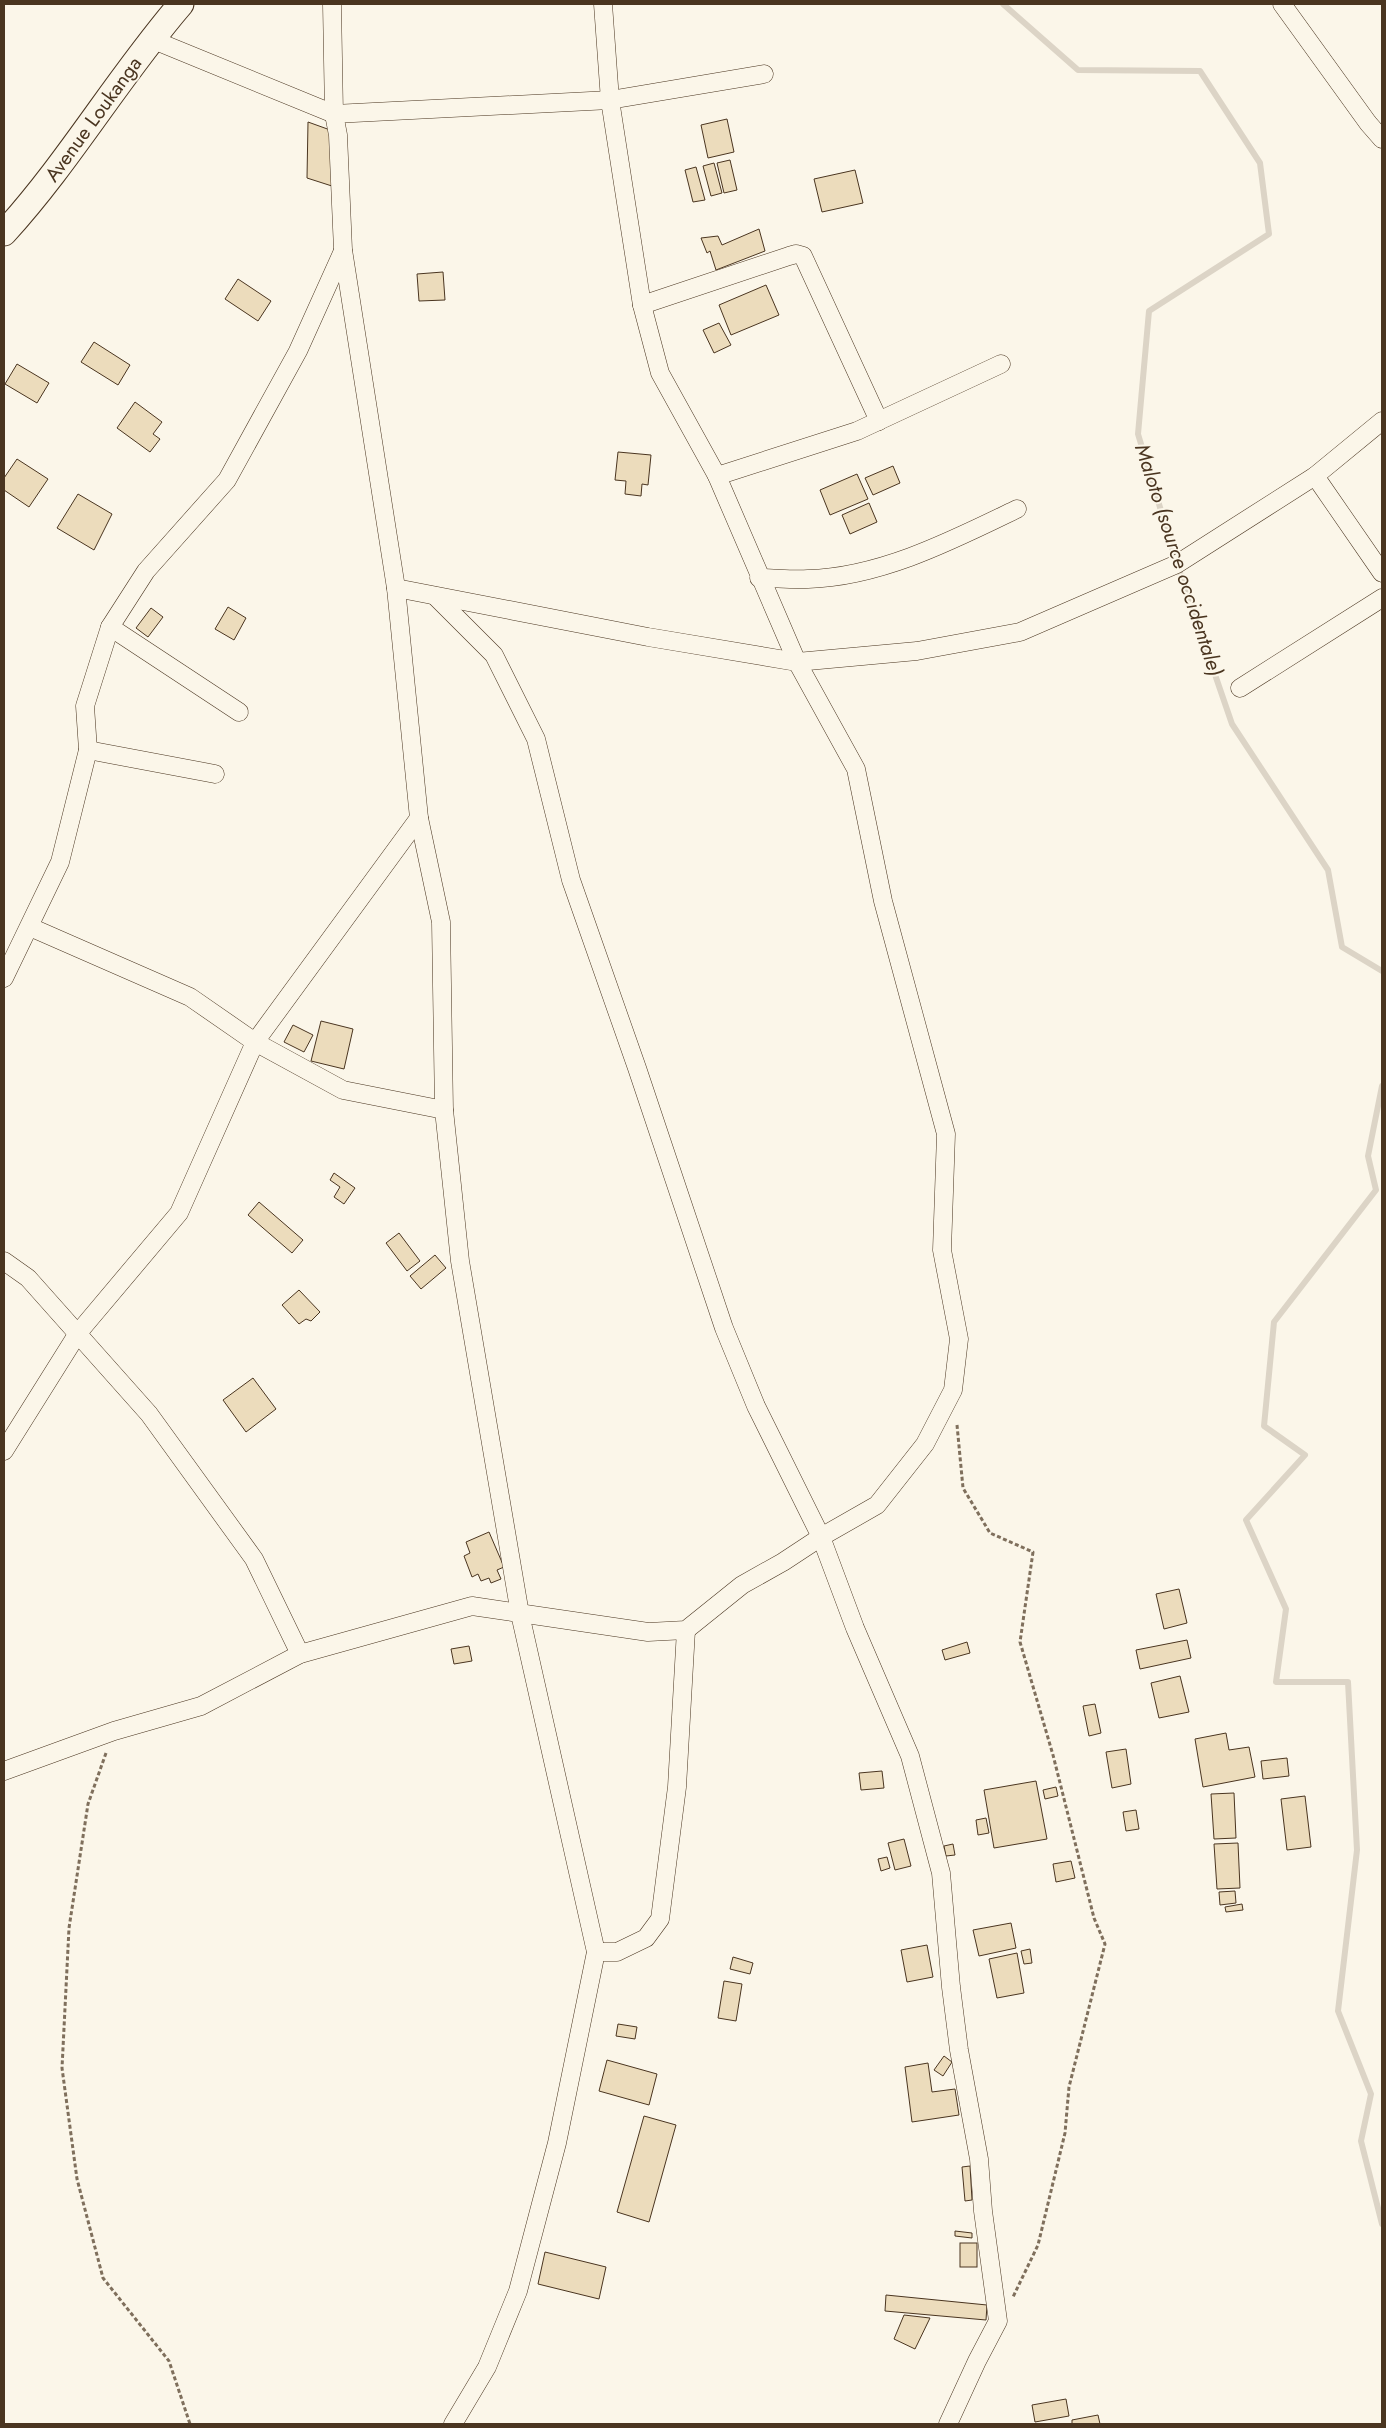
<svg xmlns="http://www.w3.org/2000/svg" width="1386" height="2428" font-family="Jost,sans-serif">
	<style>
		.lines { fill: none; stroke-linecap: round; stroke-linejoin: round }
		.stream { stroke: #dcd4c6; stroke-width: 6 }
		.building { fill: #ecdcbc; stroke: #4a3520 }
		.minor-casing { stroke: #4a3520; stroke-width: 19 }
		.secondary-casing { stroke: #4a3520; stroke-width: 27 }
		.path { stroke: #7f6f5c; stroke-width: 3; stroke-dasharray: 4 2.5; stroke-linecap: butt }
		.minor { stroke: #fbf6e9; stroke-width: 18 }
		.secondary { stroke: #fbf6e9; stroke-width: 25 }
		.labels { text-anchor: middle; stroke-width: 4; stroke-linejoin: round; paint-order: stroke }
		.street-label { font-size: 20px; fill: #4a3520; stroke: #fbf6e9 }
		.water-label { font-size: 21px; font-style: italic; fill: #4a3520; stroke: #fbf6e9 }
	</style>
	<rect width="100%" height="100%" fill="#fbf6e9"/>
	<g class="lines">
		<!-- stream -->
		<g class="stream">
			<path d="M1003,4L1078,70L1200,71L1260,163L1269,234L1149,311L1138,434L1177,564L1232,724L1328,870L1342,947L1382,971"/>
			<path d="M1382,1086L1368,1156L1376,1190L1274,1322L1264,1426L1305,1455L1246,1520L1286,1609L1276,1682H1348L1357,1850L1338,2011L1371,2094L1361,2141L1382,2224"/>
		</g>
	</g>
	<!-- building -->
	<g class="building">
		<path d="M727,119L734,152L708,158L701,125Z"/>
		<path d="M308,122L333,131L335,187L307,178Z"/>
		<path d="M730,160L737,190L724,193L717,163Z"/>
		<path d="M714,163L722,193L711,196L703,166Z"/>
		<path d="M696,167L705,200L693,202L685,170Z"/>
		<path d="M855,170L863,203L822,212L814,179Z"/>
		<path d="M759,229L765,251L716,270L710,251L707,253L701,238L718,236L722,245Z"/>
		<path d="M443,272L445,300L419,301L417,274Z"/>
		<path d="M238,279L271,301L258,321L225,299Z"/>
		<path d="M766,285L779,315L731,335L719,305Z"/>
		<path d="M719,323L731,345L714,353L703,330Z"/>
		<path d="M94,342L130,365L118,385L81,362Z"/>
		<path d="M17,364L49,383L37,403L5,384Z"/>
		<path d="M135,402L162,422L153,434L160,439L150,452L117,428Z"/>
		<path d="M618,452L651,455L648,485L642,484L641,496L625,494L626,481L615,480Z"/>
		<path d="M17,459L48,479L29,507L4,490V478Z"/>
		<path d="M893,466L900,483L873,495L865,478Z"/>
		<path d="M857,474L868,499L830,515L820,490Z"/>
		<path d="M78,494L112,514L94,550L57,528Z"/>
		<path d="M869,503L877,522L850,534L842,515Z"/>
		<path d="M228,607L246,618L234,640L215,629Z"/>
		<path d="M151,608L163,617L148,637L136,628Z"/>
		<path d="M321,1021L353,1029L344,1069L311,1061Z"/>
		<path d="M293,1025L313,1035L304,1052L284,1042Z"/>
		<path d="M334,1173L355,1188L344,1204L334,1197L340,1187L330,1180Z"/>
		<path d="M259,1202L303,1240L292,1253L248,1215Z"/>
		<path d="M399,1233L420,1261L407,1271L386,1243Z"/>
		<path d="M435,1255L446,1268L421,1289L410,1276Z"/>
		<path d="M299,1290L320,1312L311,1321L306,1319L299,1324L282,1305Z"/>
		<path d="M253,1378L276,1409L246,1432L223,1400Z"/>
		<path d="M489,1532L504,1567L497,1570L501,1579L491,1583L489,1578L481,1581L478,1574L472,1577L464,1556L470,1553L466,1542Z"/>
		<path d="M1179,1589L1187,1623L1164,1629L1156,1594Z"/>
		<path d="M1187,1640L1191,1658L1140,1669L1136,1650Z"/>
		<path d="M967,1642L970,1653L945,1660L942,1650Z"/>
		<path d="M469,1646L472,1661L454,1664L451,1649Z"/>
		<path d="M1180,1676L1189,1712L1159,1718L1151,1683Z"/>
		<path d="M1095,1704L1101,1733L1089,1736L1083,1706Z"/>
		<path d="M1226,1733L1229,1750L1249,1747L1255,1777L1203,1787L1195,1739Z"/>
		<path d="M1126,1749L1131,1784L1112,1788L1106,1752Z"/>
		<path d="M1287,1758L1289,1776L1263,1779L1261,1761Z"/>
		<path d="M882,1771L884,1788L861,1790L859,1773Z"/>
		<path d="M1036,1781L1047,1839L994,1848L984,1790Z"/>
		<path d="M1056,1787L1058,1796L1045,1799L1043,1790Z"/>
		<path d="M1234,1793L1236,1838L1214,1839L1211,1794Z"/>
		<path d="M1305,1796L1311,1847L1287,1850L1281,1799Z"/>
		<path d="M1136,1810L1139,1829L1126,1831L1123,1812Z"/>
		<path d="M986,1818L989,1833L978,1835L976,1820Z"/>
		<path d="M904,1839L911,1866L895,1870L888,1843Z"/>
		<path d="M1238,1843L1240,1888L1217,1889L1214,1844Z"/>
		<path d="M953,1844L955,1855L946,1856L944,1846Z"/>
		<path d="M887,1857L890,1868L881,1871L878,1859Z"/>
		<path d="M1071,1861L1075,1878L1056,1882L1053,1864Z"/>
		<path d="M1235,1891L1236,1903L1220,1905L1219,1892Z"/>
		<path d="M1242,1904L1243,1910L1226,1912L1225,1907Z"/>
		<path d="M1011,1923L1016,1948L979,1956L973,1930Z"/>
		<path d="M927,1945L933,1977L907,1982L901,1950Z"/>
		<path d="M1030,1949L1032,1963L1024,1964L1021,1951Z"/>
		<path d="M1017,1953L1024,1993L997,1998L989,1959Z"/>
		<path d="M733,1957L753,1963L750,1974L730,1969Z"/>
		<path d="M724,1981L742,1984L736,2021L718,2018Z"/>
		<path d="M618,2024L637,2027L635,2039L616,2036Z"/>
		<path d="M944,2056L952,2062L943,2076L934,2070Z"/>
		<path d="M607,2060L657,2074L649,2105L599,2091Z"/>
		<path d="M928,2063L932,2092L955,2089L959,2115L912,2122L905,2067Z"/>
		<path d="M644,2116L676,2125L649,2222L617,2212Z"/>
		<path d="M970,2166L972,2200L965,2201L962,2167Z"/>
		<path d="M955,2231L972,2233V2238L955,2236Z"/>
		<rect x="960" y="2243" width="17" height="24"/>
		<path d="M545,2252L606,2267L599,2299L538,2284Z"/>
		<path d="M886,2295L987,2305L986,2320L885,2311Z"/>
		<path d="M904,2315L930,2318L915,2349L894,2339Z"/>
		<path d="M1066,2399L1069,2416L1035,2422L1032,2405Z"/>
		<path d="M1098,2415L1100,2424H1072V2420Z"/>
	</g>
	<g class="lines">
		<!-- minor casing -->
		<g class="minor-casing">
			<g id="minor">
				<path d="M332,4L334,114L338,135L343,250L396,588L419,818L441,922L444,1110L460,1261L520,1614L596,1952L557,2143L518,2291L487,2367L453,2424"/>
				<path d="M1282,4L1368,123L1382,139"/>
				<path d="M151,39L334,114L610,100L764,74"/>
				<path d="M642,305L789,256L796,254L803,256L879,421"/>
				<path d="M717,476L857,431L1001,364"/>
				<path d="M1315,476L1382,573"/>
				<path d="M759,578C775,578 792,580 808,579C881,577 953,540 1017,509"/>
				<path d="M396,588L648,637L797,662L917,651L1020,632L1177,564L1315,476L1382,421"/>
				<path d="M435,596L494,655L536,739L571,880L637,1068L724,1328L756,1406L821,1537L855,1628L910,1756L941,1873L951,1987L959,2050L979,2159L983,2211L998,2321L977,2361L948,2424"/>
				<path d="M110,627L239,712"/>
				<path d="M1240,688L1382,598"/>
				<path d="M88,750L215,774"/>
				<path d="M30,927L190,997L255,1042L343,1090L444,1110"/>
				<path d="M4,978L60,862L88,750L85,706L110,627L146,571L227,480L298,351L343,251"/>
				<path d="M4,1261L28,1278L149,1414L254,1559L300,1654"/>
				<path d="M4,1451L78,1333L179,1213L255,1042L419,818"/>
				<path d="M4,1771L114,1731L201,1706L300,1654L472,1606L648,1632L686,1630L742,1585L783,1562L821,1537L877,1505L925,1444L953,1390L959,1339L942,1250L946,1134L883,901L856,769L797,662L717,476L660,373L642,305L610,100L603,4"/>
				<path d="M596,1952H617L646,1938L660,1919L677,1787L686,1630"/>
			</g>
		</g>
		<!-- secondary casing -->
		<g class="secondary-casing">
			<path id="secondary" d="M4,233C69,162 118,77 181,4"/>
		</g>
		<!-- path -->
		<g class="path">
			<path d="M957,1425L963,1488L990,1533L1033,1552L1020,1642L1053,1755L1094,1918L1105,1944L1069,2087L1065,2133L1038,2245L1013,2297"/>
			<path d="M106,1753L88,1804L69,1928L62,2068L77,2179L103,2278L169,2361L190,2424"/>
		</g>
		<!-- minor -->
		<use href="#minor" class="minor"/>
		<!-- secondary -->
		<use href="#secondary" class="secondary"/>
	</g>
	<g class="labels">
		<!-- street labels -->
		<g class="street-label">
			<text transform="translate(93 119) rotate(-54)" y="7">Avenue Loukanga</text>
		</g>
		<!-- water labels -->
		<g class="water-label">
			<text transform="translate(1179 560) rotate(72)" y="7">Maloto (source occidentale)</text>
		</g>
	</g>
	<!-- border -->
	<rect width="1386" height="2428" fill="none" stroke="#4a3520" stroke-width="10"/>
</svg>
